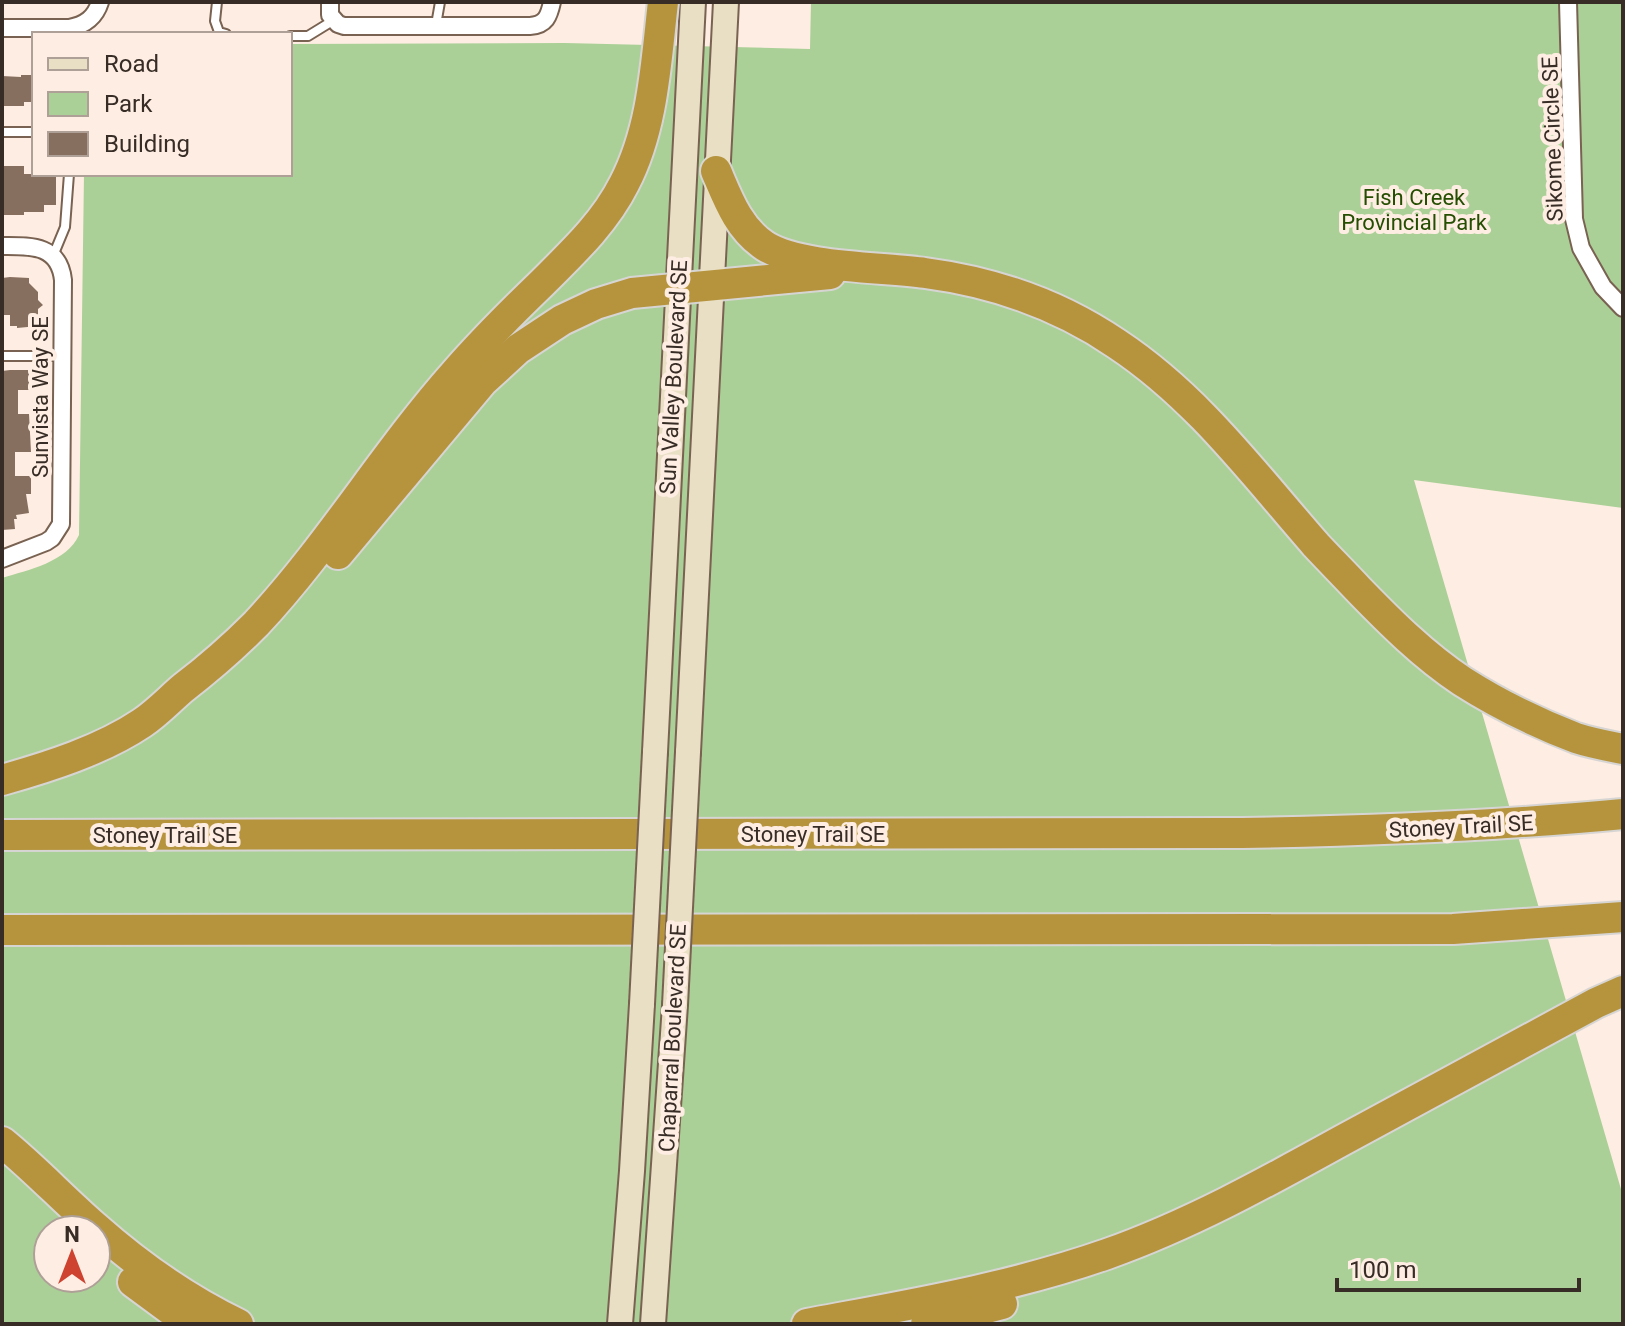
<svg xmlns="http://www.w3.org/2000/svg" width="1625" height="1326" font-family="Roboto,sans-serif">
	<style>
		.green { fill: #aad097; fill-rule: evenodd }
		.building { fill: #876f5f }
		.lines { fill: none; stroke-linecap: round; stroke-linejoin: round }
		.lane-casing { stroke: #796251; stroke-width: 12 }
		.street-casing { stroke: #796251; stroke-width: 20 }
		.secondary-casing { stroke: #796251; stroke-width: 28 }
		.highway-casing { stroke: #d7d5d4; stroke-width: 34 }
		.lane { stroke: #fff; stroke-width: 8 }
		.street { stroke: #fff; stroke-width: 16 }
		.secondary { stroke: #e9dfc5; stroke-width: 24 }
		.highway { stroke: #b6943d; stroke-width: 30 }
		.secondary-bridge-casing { stroke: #796251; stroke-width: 28; stroke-linecap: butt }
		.secondary-bridge { stroke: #e9dfc5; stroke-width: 24 }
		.labels { text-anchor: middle; stroke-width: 8; stroke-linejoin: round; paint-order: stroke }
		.street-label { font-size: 22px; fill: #372d26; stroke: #feede2 }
		.park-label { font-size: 22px; fill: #244e01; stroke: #feede2 }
	</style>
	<rect width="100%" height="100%" fill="#feede2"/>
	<!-- green -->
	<path class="green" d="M811,2H1623V508L1414,480L1623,1196V1324H2V578C28,570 67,562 79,535L84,174H290V44L565,43L810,49ZM48,1230H96V1278H48Z"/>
	<!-- building -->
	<g class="building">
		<path d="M21,75H34V102H24V106H2V76L21,77Z"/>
		<path d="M2,166H24V174H56V205H44V212H24V215H4V207H2Z"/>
		<path d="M10,277L29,278V283L38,292V300L43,305L38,309V326L17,328V326H10V315H2V278Z"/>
		<path d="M10,370H29V390H18V414H29L31,452H15V476H31V494H26L29,513L16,515L17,519H14L15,529L2,530V371Z"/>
	</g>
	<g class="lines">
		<!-- lane casing -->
		<g class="lane-casing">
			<g id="lane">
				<path d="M217,2L215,21L219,32L226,34"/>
				<path d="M436,25L440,2"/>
				<path d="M290,36H308L334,20"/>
				<path d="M2,132H34"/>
				<path d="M53,256L65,227L69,174"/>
				<path d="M2,356H62"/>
			</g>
		</g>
		<!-- street casing -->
		<g class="street-casing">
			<g id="street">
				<path d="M330,2V15L338,24L344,26H530C546,25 549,16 552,2"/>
				<path d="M1568,2L1574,219L1581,248L1603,287L1623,308"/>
				<path d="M2,28H69C85,25 95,18 100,2"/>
				<path d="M2,246C30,246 59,244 63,280L61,524L52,538L46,542L2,559"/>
			</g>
		</g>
		<!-- secondary casing -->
		<g class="secondary-casing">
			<g id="secondary">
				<path d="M655,752L693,2"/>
				<path d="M688,752L726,2"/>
				<path d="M620,1324L632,1171L642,1004"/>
				<path d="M653,1324L675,1005"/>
			</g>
		</g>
		<!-- highway casing -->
		<g class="highway-casing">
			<g id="highway">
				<path d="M716,171C728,199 738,228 765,246C800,268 882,267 925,273C993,282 1060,305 1117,344C1197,397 1253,473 1316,545C1330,560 1344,574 1358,589C1390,622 1423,655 1462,681C1498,704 1537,723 1576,738C1591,743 1608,746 1623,749"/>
				<path d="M338,554L482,382L518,349L562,320L596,304L632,293L830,274"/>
				<path d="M2,780C48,767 102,750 142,723C157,713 170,699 183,688C209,668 233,647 256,624C329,546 384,453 455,373C482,342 510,314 539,286C570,255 604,224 624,184C653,129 656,63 663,2"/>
				<path d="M2,835L1242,833C1369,831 1496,826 1623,814"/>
				<path d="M2,930L1453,929L1623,917"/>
				<path d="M2,1142C34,1168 63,1199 94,1226C138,1265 186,1299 238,1324"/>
				<path d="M133,1282L190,1324"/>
				<path d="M807,1324C908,1305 1010,1288 1107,1254C1189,1225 1265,1183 1341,1141C1426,1095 1511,1049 1596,1003L1623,991"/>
				<path d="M926,1324L1002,1304"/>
			</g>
		</g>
		<!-- lane -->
		<use href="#lane" class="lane"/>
		<!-- street -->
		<use href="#street" class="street"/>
		<!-- secondary -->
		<use href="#secondary" class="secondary"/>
		<!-- highway -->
		<use href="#highway" class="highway"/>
		<!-- secondary-bridge casing -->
		<g class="secondary-bridge-casing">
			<g id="secondary-bridge">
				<path d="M642,1004L655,752"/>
				<path d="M675,1005L688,752"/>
			</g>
		</g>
		<!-- secondary-bridge -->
		<use href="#secondary-bridge" class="secondary-bridge"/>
	</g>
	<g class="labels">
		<!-- street labels -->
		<g class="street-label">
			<text transform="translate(1552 139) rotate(-92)" y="8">Sikome Circle SE</text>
			<text transform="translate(673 377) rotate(-87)" y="8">Sun Valley Boulevard SE</text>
			<text transform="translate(40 397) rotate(-90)" y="8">Sunvista Way SE</text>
			<text transform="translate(1461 826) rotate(-3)" y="8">Stoney Trail SE</text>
			<text x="813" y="842">Stoney Trail SE</text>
			<text x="165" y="843">Stoney Trail SE</text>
			<text transform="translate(672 1038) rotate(-87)" y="8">Chaparral Boulevard SE</text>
		</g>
		<!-- park labels -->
		<g class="park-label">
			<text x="1414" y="205">Fish Creek<tspan x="1414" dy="25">Provincial Park</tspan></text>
		</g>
	</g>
	<!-- border -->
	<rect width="1625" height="1326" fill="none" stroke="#372d26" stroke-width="8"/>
	<!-- legend -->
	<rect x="32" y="32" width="260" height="144" fill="#feede2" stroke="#aea097" stroke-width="2"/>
	<rect x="48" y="58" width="40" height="12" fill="#e9dfc5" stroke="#aea097" stroke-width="2"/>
	<text x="104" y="72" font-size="24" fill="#372d26">Road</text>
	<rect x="48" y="92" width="40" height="24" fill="#aad097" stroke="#aea097" stroke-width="2"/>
	<text x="104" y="112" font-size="24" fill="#372d26">Park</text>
	<rect x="48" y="132" width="40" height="24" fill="#876f5f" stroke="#aea097" stroke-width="2"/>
	<text x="104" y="152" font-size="24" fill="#372d26">Building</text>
	<!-- north arrow -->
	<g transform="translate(72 1254)"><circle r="38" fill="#feede2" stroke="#aea097" stroke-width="2"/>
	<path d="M0-6L14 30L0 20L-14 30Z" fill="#ce4230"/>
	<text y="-12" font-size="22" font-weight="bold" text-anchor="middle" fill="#372d26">N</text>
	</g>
	<!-- scale -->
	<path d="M1337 1278v12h242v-12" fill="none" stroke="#372d26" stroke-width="4"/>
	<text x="1349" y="1278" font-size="24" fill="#372d26" stroke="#feede2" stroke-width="6" paint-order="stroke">100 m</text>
</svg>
